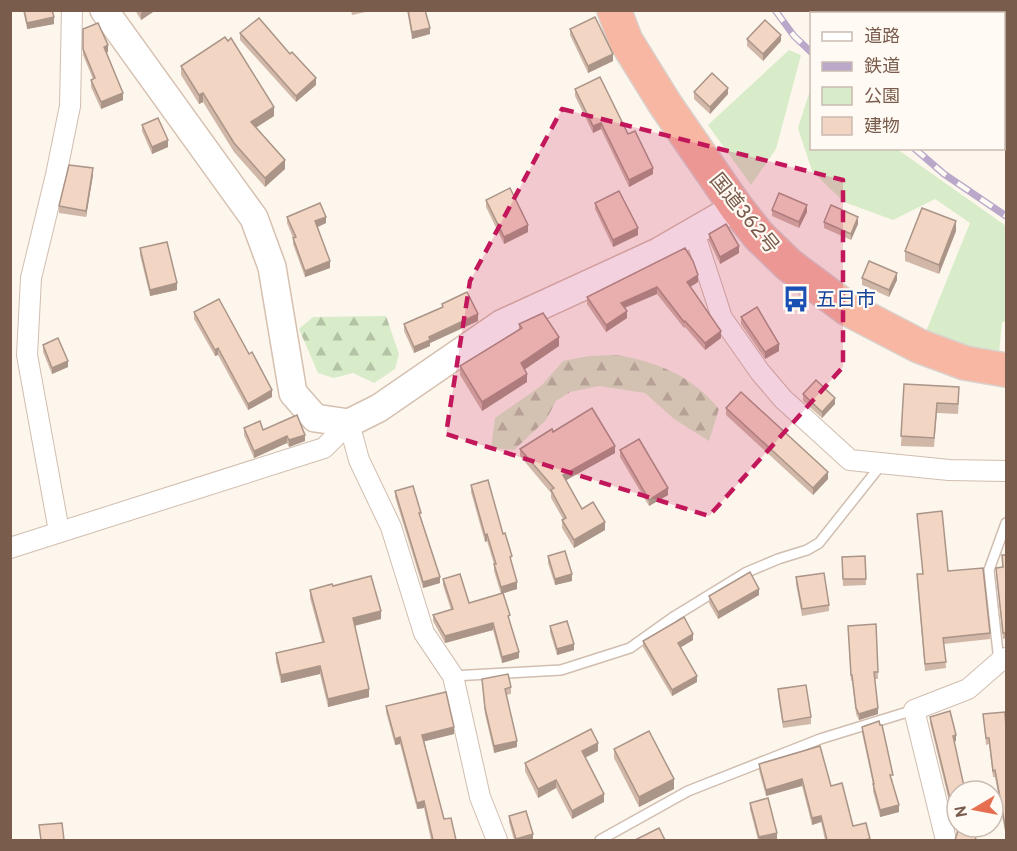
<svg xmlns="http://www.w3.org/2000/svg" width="1017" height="851" font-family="Overpass,'Noto Sans JP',sans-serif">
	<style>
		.green { fill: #d8ecc9 }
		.forest { fill: url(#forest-firs) }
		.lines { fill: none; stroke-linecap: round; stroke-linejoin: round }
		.lane-casing { stroke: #d1beb0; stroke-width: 12 }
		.street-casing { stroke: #d1beb0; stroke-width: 22 }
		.secondary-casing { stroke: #d6c0b0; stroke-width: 30 }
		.highway-casing { stroke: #dad1cd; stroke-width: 36 }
		.lane { stroke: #fff; stroke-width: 9 }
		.street { stroke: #fff; stroke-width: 20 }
		.secondary { stroke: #fff; stroke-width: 27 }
		.highway { stroke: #f7b7a3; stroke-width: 33 }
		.rail-casing { stroke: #b9a8c9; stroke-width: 7 }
		.rail { stroke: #fffaf3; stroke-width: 4.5; stroke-dasharray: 14; stroke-linecap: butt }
		.wall { fill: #d1b7a8 }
		.shaded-wall { fill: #aa9588 }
		.building { fill: #f3d5c3; stroke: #aa9588; stroke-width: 1.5 }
		.marked { fill: #c2185b; fill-opacity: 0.2; stroke: #c2185b; stroke-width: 4.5; stroke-dasharray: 12 8; stroke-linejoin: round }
		.labels { text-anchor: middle; stroke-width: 4.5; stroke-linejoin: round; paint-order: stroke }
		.street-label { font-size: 20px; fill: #7a5c4d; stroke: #fffaf3 }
		.transit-label { font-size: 20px; fill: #164399; stroke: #fffaf3; text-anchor: start }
	</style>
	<defs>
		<pattern id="forest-firs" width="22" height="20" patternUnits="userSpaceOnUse" patternTransform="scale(1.5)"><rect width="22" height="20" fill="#d8ecc9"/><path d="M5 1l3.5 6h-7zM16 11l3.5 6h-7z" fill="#b4c2a5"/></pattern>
	</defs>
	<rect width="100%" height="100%" fill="#fdf6ec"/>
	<!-- green -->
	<g class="green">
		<path d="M789,50L801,55L776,149L751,185L708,125Z"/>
		<path d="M811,87L812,148L897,149L1006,226V322H1002L999,354L925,334L970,223L935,199L893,220L844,202L812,171L798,128Z"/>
	</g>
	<!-- forest -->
	<g class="forest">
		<path d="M386,316L399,354L395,369L374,383L353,373L334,378L318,373L299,329L313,317Z"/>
		<path d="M617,355C658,362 692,376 719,409L709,441L674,419L645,393L599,386L570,392L556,401L546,420L514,450L491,448L495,418L541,386L563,361L589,356Z"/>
	</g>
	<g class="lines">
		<!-- lane casing -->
		<g class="lane-casing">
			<g id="lane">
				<path d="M999,662L989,570L1006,523"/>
				<path d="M453,676L561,670L630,648L675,616L745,573L778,559L807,550L819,543L881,465"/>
				<path d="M600,840L688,791L820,739L914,710"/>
			</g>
		</g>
		<!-- street casing -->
		<g class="street-casing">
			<g id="street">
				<path d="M694,232L722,318L760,372L783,399L850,460L949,470L1006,471"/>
				<path d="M59,531L27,355L31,278L56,175L70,106L72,10"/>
				<path d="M10,548L324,448L349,423L359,460L391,527L424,633L453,676L480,797L497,840"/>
				<path d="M946,840L914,710L968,689L999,662L1006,658"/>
			</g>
		</g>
		<!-- secondary casing -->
		<g class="secondary-casing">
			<path id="secondary" d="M104,10L254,218L272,267L293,393L315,418L349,423L379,408L501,324L658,252L736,207"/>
		</g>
		<!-- highway casing -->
		<g class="highway-casing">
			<path id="highway" d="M614,10L626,41L665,104L736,207L759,236L789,265L848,309L919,346L965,363L1006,370"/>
		</g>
		<!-- lane -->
		<use href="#lane" class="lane"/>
		<!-- street -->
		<use href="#street" class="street"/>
		<!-- secondary -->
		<use href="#secondary" class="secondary"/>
		<!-- highway -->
		<use href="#highway" class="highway"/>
		<!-- rail casing -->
		<g class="rail-casing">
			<g id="rail">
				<path d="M775,10L794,36L812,53"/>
				<path d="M914,148L944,174L1006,216"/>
			</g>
		</g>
		<!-- rail -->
		<use href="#rail" class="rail"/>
	</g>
	<!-- wall -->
	<g class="wall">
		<path d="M23,10H52L54,24L27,29Z"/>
		<path d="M135,10H156L141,20Z"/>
		<path d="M351,10H375L352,15Z"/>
		<path d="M407,10H425L430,34L412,39Z"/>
		<path d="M83,29L108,52H106L123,100L101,109L91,87V80L93,79L83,55Z"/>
		<path d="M570,29L613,61L588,73L570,35Z"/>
		<path d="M240,33L290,54L316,85L296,102L240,40Z"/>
		<path d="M747,39L781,41L763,61L747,46Z"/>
		<path d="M181,66L274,116L256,127L285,169L265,187L234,152L203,102L199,104L181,75Z"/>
		<path d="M575,89L628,134L653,174L629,187L601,129L593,133L575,96Z"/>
		<path d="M694,92L728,94L710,114L694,99Z"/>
		<path d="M142,125L168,147L152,154L142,131Z"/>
		<path d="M93,175L86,217L59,213V206Z"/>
		<path d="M486,200L528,232L504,244L486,207Z"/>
		<path d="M595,203L638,235L613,247L595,209Z"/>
		<path d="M772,210L807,212L799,228L772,216Z"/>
		<path d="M287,217L326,223L318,227L330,268L305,277L293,244V238L287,223Z"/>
		<path d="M824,222L858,224L851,240L824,228Z"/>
		<path d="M956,231L939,274L905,261V251Z"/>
		<path d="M709,234L739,253L720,264L709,241Z"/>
		<path d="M140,248L177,290L150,296L140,255Z"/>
		<path d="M862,278L897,280L889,297L862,285Z"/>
		<path d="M698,282L690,287L721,338L705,350L685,327L684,328L657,294L625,308L627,318L606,332L587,304V297Z"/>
		<path d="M442,304L478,321L430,343V346L414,353L404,331V324L442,307Z"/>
		<path d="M194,312L272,397L248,410L218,355L215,356L194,319Z"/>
		<path d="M741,317L779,351L765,359L741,324Z"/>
		<path d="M519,324L559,346L524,369L527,382L482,411L460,375V366L519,329Z"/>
		<path d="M43,345L68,367L52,374L43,352Z"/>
		<path d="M904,384L959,397L958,414L937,413L934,447L901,446Z"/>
		<path d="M803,394L835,404L822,418L803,401Z"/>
		<path d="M726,408L828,479L813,495L726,415Z"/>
		<path d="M244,428L263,430L305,441L289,447L287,443L254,458L244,435Z"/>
		<path d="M553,432L615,453L566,480L582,509L605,530L574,548L562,528V520L563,519L551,498V493L520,456V449Z"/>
		<path d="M620,450L668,495L649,506L620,457Z"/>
		<path d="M471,485L503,534L517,589L501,594L494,571V564L487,541L485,542L471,492Z"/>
		<path d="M395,491L421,519L440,583L423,588L395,497Z"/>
		<path d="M917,514L948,571L990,633V639L944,644L946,668L925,671L917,581V574H923Z"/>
		<path d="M1002,555H1006V638L1003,639L996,573V568L1002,567Z"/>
		<path d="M548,556L572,581L555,585L548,563Z"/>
		<path d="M865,556L866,585L843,586L842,557Z"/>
		<path d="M796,577L829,605V611L802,616L796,584Z"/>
		<path d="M443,579L469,603L510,622L519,658L502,663L493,630L445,643L433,621V615L451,610L443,585Z"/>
		<path d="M333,586L381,619L355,626L369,697L328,707L320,674L281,683L276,661V653L322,642L310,598V590Z"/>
		<path d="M759,595L718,619L709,603V596Z"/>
		<path d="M876,624L878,679H875L878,714L859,720L856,714L852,681H851L848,626Z"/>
		<path d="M550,626L574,650L557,655L550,632Z"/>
		<path d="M693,640L681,647L697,682L672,696L643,647V641Z"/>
		<path d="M482,679L511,687V694L506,695L517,747L494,753L485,714Z"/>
		<path d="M778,689L811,717V724L783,728L778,696Z"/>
		<path d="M386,706L454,734L424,741L444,819L456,840H431L424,808L417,809L400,744L395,745L386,712Z"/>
		<path d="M983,714L1006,728V837L995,777H993L989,744L986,745Z"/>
		<path d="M930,717L956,741L954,742L973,827L957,834L930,723Z"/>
		<path d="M862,727L893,781H892L899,812L880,817L873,791V784L862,733Z"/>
		<path d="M614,749L674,789L639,807L614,758Z"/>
		<path d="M598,751L585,758L604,802L572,819L556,788L538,798L525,771V763Z"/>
		<path d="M759,764L831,786L853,826L870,840H825L821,822L812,825L802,786L766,796L759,770Z"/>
		<path d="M750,803L777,839L771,840H758L750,809Z"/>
		<path d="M509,816L533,840H514L509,822Z"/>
	</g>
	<!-- shaded-wall -->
	<g class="shaded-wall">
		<path d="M145,10H156L141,20V13Z"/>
		<path d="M54,17V24L27,29V23Z"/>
		<path d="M430,28V34L412,39V32Z"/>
		<path d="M781,35V41L763,61V54Z"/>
		<path d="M108,45V52L104,53V47Z"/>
		<path d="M613,54V61L588,73V66Z"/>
		<path d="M316,78V85L296,102V96Z"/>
		<path d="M728,88V94L710,114V107Z"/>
		<path d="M123,93V100L101,109V102Z"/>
		<path d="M203,93V102L199,104V95Z"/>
		<path d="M274,107V116L251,131V122Z"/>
		<path d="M601,123V129L593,133V126Z"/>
		<path d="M168,140V147L152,154V147Z"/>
		<path d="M285,160V169L265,187V178Z"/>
		<path d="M93,168V175L86,217V211Z"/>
		<path d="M653,168V174L629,187V180Z"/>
		<path d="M807,205V212L799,228V222Z"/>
		<path d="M326,217V223L315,228V221Z"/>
		<path d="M858,217V224L851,240V234Z"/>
		<path d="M956,221V231L939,274V265Z"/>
		<path d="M528,225V232L504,244V237Z"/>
		<path d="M638,228V235L613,247V240Z"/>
		<path d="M739,246V253L720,264V257Z"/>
		<path d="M330,261V268L305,277V271Z"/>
		<path d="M897,273V280L889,297V290Z"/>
		<path d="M698,275V282L687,289V282Z"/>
		<path d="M177,283V290L150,296V290Z"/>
		<path d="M657,287V294L621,309V303Z"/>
		<path d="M627,311V318L606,332V325Z"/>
		<path d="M478,314V321L430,343V346L414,353V347L429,337Z"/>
		<path d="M721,331V338L705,350V343Z"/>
		<path d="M559,337V346L521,372V363Z"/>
		<path d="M779,344V351L765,359V352Z"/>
		<path d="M218,348V355L215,356V350Z"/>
		<path d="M68,361V367L52,374V368Z"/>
		<path d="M527,374V382L482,411V402Z"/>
		<path d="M272,390V397L248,410V404Z"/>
		<path d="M835,398V404L822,418V412Z"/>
		<path d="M305,435V441L289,447V440Z"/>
		<path d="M287,436V443L254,458V451Z"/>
		<path d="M615,446V453L563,482V475Z"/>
		<path d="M828,472V479L813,495V488Z"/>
		<path d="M668,488V495L649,506V500Z"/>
		<path d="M605,522V530L574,548V540Z"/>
		<path d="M487,534V541L485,542V535Z"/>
		<path d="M572,574V581L555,585V579Z"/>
		<path d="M440,577V583L423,588V582Z"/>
		<path d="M517,582V589L501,594V587Z"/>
		<path d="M759,589V595L718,619V612Z"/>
		<path d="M381,611V619L353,626V618Z"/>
		<path d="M493,623V630L445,643V636Z"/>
		<path d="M693,634V640L678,649V643Z"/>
		<path d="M574,644V650L557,655V649Z"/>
		<path d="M519,652V658L502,663V657Z"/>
		<path d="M320,666V674L281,683V675Z"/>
		<path d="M697,676V682L672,696V690Z"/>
		<path d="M369,689V697L328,707V699Z"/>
		<path d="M878,708V714L859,720V714Z"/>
		<path d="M454,727V734L422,742V735Z"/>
		<path d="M956,735V741L953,742V736Z"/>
		<path d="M400,737V744L395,745V739Z"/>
		<path d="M517,741V747L494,753V746Z"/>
		<path d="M598,743V751L582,759V751Z"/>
		<path d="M674,779V789L639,807V797Z"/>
		<path d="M802,779V786L766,796V790Z"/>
		<path d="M556,780V788L538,798V789Z"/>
		<path d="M604,794V802L572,819V811Z"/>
		<path d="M424,801V808L417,809V803Z"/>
		<path d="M899,805V812L880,817V810Z"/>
		<path d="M821,816V822L812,825V818Z"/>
		<path d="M777,833V839L771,840H759V837Z"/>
		<path d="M533,834V840H516V839Z"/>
	</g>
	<!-- building -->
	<g class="building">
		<path d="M24,10H52L54,17L27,23Z"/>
		<path d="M408,10H425L430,28L412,32Z"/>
		<path d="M595,17L613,54L588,66L570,29Z"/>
		<path d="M259,18L290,54L292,52L316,78L296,96L240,33Z"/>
		<path d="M765,20L781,35L763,54L747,39Z"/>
		<path d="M98,23L108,45L104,47L123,93L101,102L91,80L95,78L83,49V29Z"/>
		<path d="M225,37L228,41L231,38L274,107L251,122L285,160L265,178L234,143L203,93L199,95L181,66Z"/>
		<path d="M712,73L728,88L710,107L694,92Z"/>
		<path d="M600,77L628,134L635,131L653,168L629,180L601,123L593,126L575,89Z"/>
		<path d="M158,118L168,140L152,147L142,125Z"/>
		<path d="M69,165L93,168L86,211L59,206Z"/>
		<path d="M510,188L528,225L504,237L486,200Z"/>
		<path d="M619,191L638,228L613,240L595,203Z"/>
		<path d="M779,193L807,205L799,222L772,210Z"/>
		<path d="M320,203L326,217L315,221L330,261L305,271L293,238L296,237L287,217Z"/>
		<path d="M831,205L858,217L851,234L824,222Z"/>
		<path d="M922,208L956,221L939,265L905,251Z"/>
		<path d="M726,224L739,246L720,257L709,234Z"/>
		<path d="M167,242L177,283L150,290L140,248Z"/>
		<path d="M685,248L693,261L698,275L687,282L721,331L705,343L685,321L684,322L657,287L621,303L627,311L606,325L587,297Z"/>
		<path d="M869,261L897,273L889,290L862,278Z"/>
		<path d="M467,292L478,314L429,337L430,340L414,347L404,324L443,307L442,304Z"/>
		<path d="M219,299L249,354L252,352L272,390L248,404L218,348L215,350L194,312Z"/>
		<path d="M757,307L779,344L765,352L741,317Z"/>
		<path d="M543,313L559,337L521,363L527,374L482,402L460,366L522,328L519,324Z"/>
		<path d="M58,338L68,361L52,368L43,345Z"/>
		<path d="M816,380L835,398L822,412L803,394Z"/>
		<path d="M904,384L959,387L958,404L937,403L934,438L901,436Z"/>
		<path d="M741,392L828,472L813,488L726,408Z"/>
		<path d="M592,408L615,446L563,475L582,509L593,502L605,522L574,540L562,520L566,518L551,490L554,488L520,449L552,429L553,432Z"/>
		<path d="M297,415L305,435L289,440L287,436L254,451L244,428L260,421L263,430Z"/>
		<path d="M639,439L668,488L649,500L620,450Z"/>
		<path d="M488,480L503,534L505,533L512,556L510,557L517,582L501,587L494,564H496L487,534L485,535L471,485Z"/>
		<path d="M413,486L421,513H419L440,577L423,582L395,491Z"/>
		<path d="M942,511L948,571L983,568L990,633L943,638L946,662L925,664L917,574H923L917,514Z"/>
		<path d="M565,551L572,574L555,579L548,556Z"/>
		<path d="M1002,555H1006V633H1003L996,568L1003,567Z"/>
		<path d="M865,556L866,579H843L842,557Z"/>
		<path d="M750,572L759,589L718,612L709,596Z"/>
		<path d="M824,573L829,605L802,609L796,577Z"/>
		<path d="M460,574L469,603L503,593L510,615L508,616L519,652L502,657L493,623L445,636L433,615L453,609L443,579Z"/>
		<path d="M371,576L381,611L353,618L369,689L328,699L320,666L281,675L276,653L324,642L310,590L332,584L333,586Z"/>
		<path d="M684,617L693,634L678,643L697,676L672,690L643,641Z"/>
		<path d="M567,621L574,644L557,649L550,626Z"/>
		<path d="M876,624L878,672H874L878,708L859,714L856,708L852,675H851L848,626Z"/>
		<path d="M508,674L511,687L505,689L517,741L494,746L485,708L482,679Z"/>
		<path d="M806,685L811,717L783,722L778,689Z"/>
		<path d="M446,692L454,727L422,735L444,819L451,818L456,840H433L424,801L417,803L400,737L395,739L386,706Z"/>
		<path d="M950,711L956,735L953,736L965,791H957V827H973L976,840H955L958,831L930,717Z"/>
		<path d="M1005,712L1006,728V831L995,770L993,771L989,738H986L983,714Z"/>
		<path d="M879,721L880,725H882L893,775H890L899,805L880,810L873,784H874L862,727Z"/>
		<path d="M591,729L598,743L582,751L604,794L572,811L556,780L538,789L525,763Z"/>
		<path d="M649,731L674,779L639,797L614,749Z"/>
		<path d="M820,746L831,786L842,783L853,826L866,823L870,839L864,840H827L821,816L812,818L802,779L766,790L759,764Z"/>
		<path d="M768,798L777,833L759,837L750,803Z"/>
		<path d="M526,811L533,834L516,839L509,816Z"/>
		<path d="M62,823L64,840H41L39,825Z"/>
		<path d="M659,828L665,840H635Z"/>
	</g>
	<!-- marked area -->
	<path class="marked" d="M562,109L843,180V367L709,516L446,434L470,281Z"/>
	<!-- icons -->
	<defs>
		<g id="bus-bare" transform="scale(2.07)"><path d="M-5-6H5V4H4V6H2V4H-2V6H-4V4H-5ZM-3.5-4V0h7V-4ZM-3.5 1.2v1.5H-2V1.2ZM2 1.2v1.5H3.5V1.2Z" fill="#1a4fb4" stroke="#fffaf3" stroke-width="2.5" paint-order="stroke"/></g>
	</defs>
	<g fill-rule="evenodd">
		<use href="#bus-bare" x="796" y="299"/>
	</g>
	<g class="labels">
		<!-- street labels -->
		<g class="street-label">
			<text transform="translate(745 213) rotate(51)" y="7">国道362号</text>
		</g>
		<!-- transit labels -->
		<g class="transit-label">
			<text x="816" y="306">五日市</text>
		</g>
	</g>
	<!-- border -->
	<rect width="1017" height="851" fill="none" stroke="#7a5c4d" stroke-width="24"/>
	<!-- legend -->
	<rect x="810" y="12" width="195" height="138" fill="#fffaf3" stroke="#cabbb1" stroke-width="1.5"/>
	<rect x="822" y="32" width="30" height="9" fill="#ffffff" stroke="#cabbb1" stroke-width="1.5"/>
	<text x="864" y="42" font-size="18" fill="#7a5c4d">道路</text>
	<rect x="822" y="62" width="30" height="9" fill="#b9a8c9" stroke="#cabbb1" stroke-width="1.5"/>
	<text x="864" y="72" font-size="18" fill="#7a5c4d">鉄道</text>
	<rect x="822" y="87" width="30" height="18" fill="#d8ecc9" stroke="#cabbb1" stroke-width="1.5"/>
	<text x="864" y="102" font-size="18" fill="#7a5c4d">公園</text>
	<rect x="822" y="117" width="30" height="18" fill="#f3d5c3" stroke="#cabbb1" stroke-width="1.5"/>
	<text x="864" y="132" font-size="18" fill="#7a5c4d">建物</text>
	<!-- north arrow -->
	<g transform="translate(975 809) rotate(260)"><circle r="28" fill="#fffaf3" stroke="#cabbb1" stroke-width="1.5"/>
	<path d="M0-4.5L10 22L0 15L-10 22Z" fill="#e76f51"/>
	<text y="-9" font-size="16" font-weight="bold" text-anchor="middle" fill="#7a5c4d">N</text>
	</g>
</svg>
